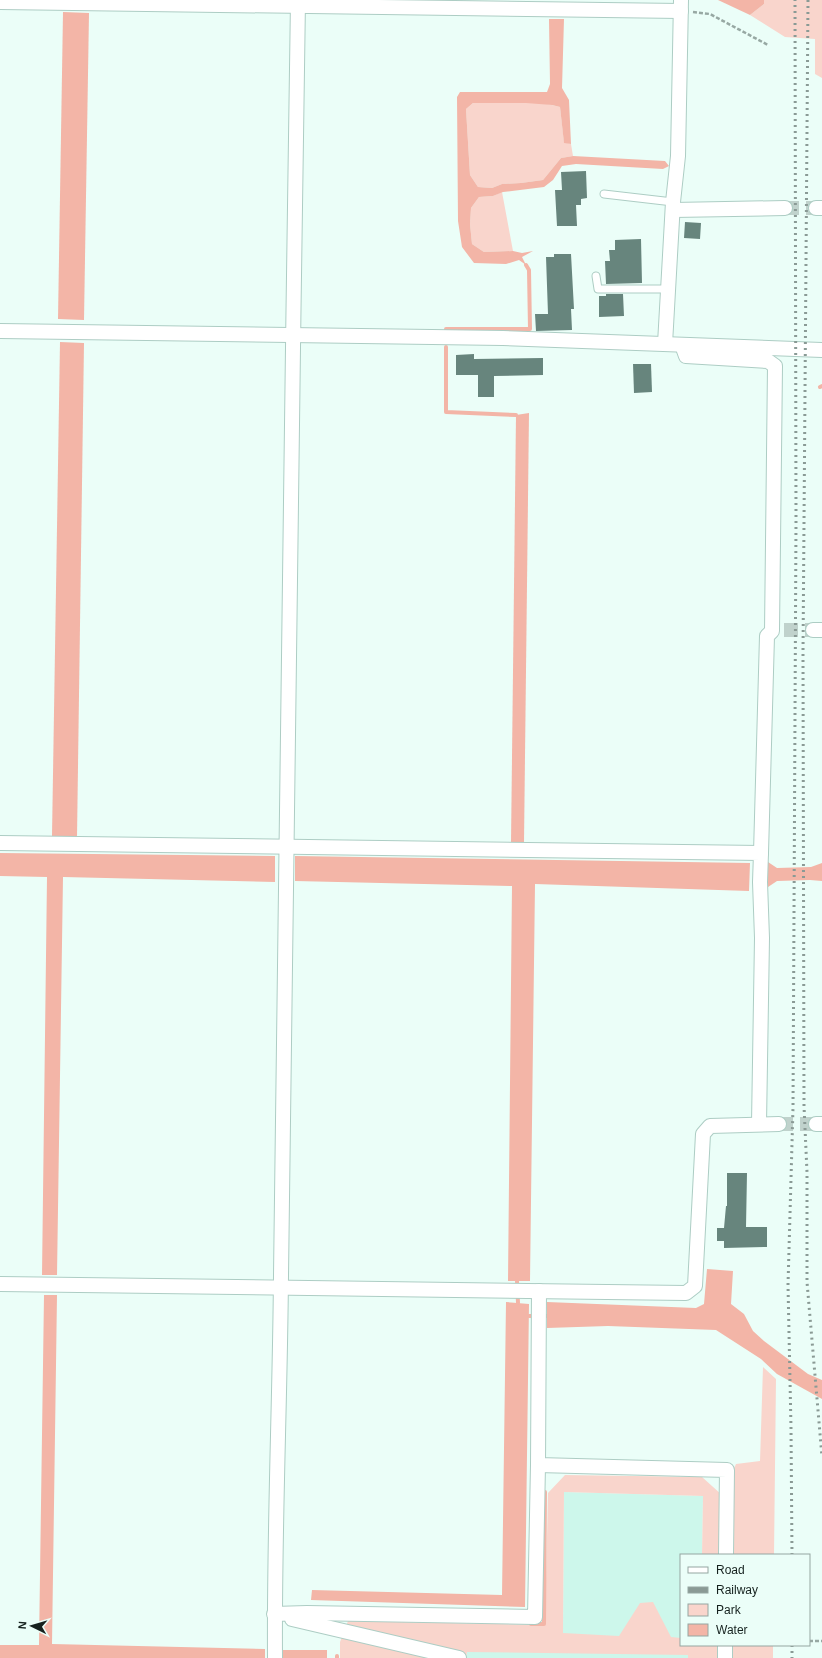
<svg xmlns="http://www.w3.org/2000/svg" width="822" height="1658" font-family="Arial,sans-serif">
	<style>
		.built { fill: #cdf7eb }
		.green { fill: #f9d5cc }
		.water { fill: #f3b5a7 }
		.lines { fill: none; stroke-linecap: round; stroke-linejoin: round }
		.stream { stroke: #f3b5a7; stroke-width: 4 }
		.building { fill: #67857d }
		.street-tunnel { stroke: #c0d2cc; stroke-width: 14; stroke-dasharray: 14 7; stroke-linecap: butt }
		.lane-casing { stroke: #adcdc4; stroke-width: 9 }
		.street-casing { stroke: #adcdc4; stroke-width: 16 }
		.path { stroke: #97a8a3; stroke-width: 2.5; stroke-dasharray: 4 2; stroke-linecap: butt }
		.lane { stroke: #fff; stroke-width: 7 }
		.street { stroke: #fff; stroke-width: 14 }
		.rail { stroke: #8a9a95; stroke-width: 3; stroke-dasharray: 2 4; stroke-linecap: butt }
	</style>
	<rect width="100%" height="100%" fill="#ebfef8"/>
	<!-- built -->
	<path class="built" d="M564,1492L703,1496L702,1555H681V1645L688,1655V1658H466L467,1652L563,1633Z"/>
	<!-- green -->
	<g class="green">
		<path d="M764,0H822V78L815,74V39L785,37L750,15L764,4Z"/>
		<path d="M473,103C501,103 533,99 560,107L564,142L571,144L573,156L561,158L543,180L521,183L502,184L492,188L478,187L470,175L466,109Z"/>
		<path d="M502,192L513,251L484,252L472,244L470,224L471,208L479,197L493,196Z"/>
		<path d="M763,1367L776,1379L774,1555H702L703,1496L564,1492L563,1633L619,1636L640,1603L653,1602L671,1637L681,1638V1645H773V1658H688V1655L467,1652L466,1658H340V1642L348,1621L545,1625L548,1493L565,1475L702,1477L722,1495L736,1464L760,1461Z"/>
	</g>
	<!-- water -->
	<g class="water">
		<path d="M718,0H764V4L750,15Z"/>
		<path d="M63,12L89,13L84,320L58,319Z"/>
		<path d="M549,19H564L562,88L569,100L571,144L564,143L560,107L552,105L526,103H473L466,109L470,175L478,187L492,188L502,184L521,183L543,180L561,158L573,156L665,161L669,166L663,169L576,164L562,166L553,180L544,187L503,192L493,196L479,197L471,208L470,224L472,244L484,252L513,251L522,253L533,251L522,257L526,265L519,260L506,264L474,263L462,247L458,221L457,97L460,92H547L550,84Z"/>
		<path d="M60,342L84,343L77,837L52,836Z"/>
		<path d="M529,413L524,843H511L516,415Z"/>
		<path d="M0,853L275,856V882L63,877L57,1275H42L47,877L0,876Z"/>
		<path d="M295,856L750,863L749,891L535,884L530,1281H508L512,886L295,881Z"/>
		<path d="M768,862L777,868L811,867L822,863V881L810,880L777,881L768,887Z"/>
		<path d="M707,1269L733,1271L731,1304L744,1314L753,1331L764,1341L808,1374L822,1380V1399L777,1374L761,1359L716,1330L608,1326L547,1328V1302L696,1308L704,1304Z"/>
		<path d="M44,1295H57L52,1644L265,1649V1658H0V1645H39Z"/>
		<path d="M506,1302L529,1304L525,1607L311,1600L312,1590L502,1595Z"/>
		<rect x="283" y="1650" width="44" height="8"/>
	</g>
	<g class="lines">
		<!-- stream -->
		<g class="stream">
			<path d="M446,329H530L529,270L526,265"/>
			<path d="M446,347V412L516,415"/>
			<path d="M820,387L822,386"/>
			<path d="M517,1281L518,1303"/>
			<path d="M529,1316H547"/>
			<path d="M531,1624H544L545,1492"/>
			<path d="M337,1658V1656"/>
		</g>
	</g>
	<!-- building -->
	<g class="building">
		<path d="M586,171L587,198L581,199V205H576L577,226H557L555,190H562L561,172Z"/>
		<path d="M685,222L701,223L700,239L684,238Z"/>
		<path d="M641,239L642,283L606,284L605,261H610L609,250H615V240Z"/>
		<path d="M554,254H571L574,309H571L572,330L536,331L535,314H548L546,257H554Z"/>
		<path d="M606,294H623L624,316L599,317V296H606Z"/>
		<path d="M474,354V359L543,358V375L494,376V397H478V375H456V355Z"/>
		<path d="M633,364H651L652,392L634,393Z"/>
		<path d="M727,1173H747L746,1227H767V1247L724,1248V1241H717V1228H724L726,1206H727Z"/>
	</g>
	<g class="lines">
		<!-- street-tunnel -->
		<g class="street-tunnel">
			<path d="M785,208H816"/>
			<path d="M784,630H813"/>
			<path d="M779,1124H816"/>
		</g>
		<!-- lane casing -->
		<g class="lane-casing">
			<g id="lane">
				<path d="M604,194L673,202"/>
				<path d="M596,276L598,289H667"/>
			</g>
		</g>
		<!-- street casing -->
		<g class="street-casing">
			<g id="street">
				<path d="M0,2L681,11"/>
				<path d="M816,208H822"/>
				<path d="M673,210L785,208"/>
				<path d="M0,331L503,338L822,350"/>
				<path d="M665,344L673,202L678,156L681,0"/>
				<path d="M682,345L686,356L768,361L775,366L772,631L767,636L761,853"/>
				<path d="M813,630H822"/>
				<path d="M0,843L761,853L760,882L762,938L759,1124"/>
				<path d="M816,1124H822"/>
				<path d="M0,1284L686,1293L695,1286L703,1134L710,1126L779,1124"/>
				<path d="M539,1291L538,1465L727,1470L726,1555"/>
				<path d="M274,1614L307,1613L535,1617L538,1465"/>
				<path d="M292,1619L459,1658"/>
				<path d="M275,1658C274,1530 280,1403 281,1275C285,850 292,425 298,0"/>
				<path d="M725,1658V1645"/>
			</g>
		</g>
		<!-- path -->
		<g class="path">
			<path d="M693,12L710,14L768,45"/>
			<path d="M809,1641H822"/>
		</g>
		<!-- lane -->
		<use href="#lane" class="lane"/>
		<!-- street -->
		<use href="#street" class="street"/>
		<!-- rail -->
		<g class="rail">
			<path d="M808,0L803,653L804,1106L807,1172V1282L822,1457"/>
			<path d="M792,1555L791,1428L788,1285L793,1108L796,521L795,0"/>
			<path d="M792,1645V1658"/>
		</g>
	</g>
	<!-- legend -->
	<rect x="680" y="1554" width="130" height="92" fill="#ebfef8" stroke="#95a6a1"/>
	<rect x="688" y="1567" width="20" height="6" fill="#ffffff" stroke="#95a6a1"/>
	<text x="716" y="1574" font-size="12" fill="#15211e">Road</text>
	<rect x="688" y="1587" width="20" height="6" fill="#8a9a95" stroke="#95a6a1"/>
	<text x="716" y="1594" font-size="12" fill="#15211e">Railway</text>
	<rect x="688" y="1604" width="20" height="12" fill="#f9d5cc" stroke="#95a6a1"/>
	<text x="716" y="1614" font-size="12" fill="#15211e">Park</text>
	<rect x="688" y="1624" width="20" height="12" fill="#f3b5a7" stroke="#95a6a1"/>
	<text x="716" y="1634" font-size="12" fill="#15211e">Water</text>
	<!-- north arrow -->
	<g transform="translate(32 1626) rotate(275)" stroke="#ebfef8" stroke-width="3" paint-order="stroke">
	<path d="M0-3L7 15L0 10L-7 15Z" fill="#15211e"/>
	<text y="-6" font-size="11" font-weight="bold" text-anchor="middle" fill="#15211e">N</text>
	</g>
</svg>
